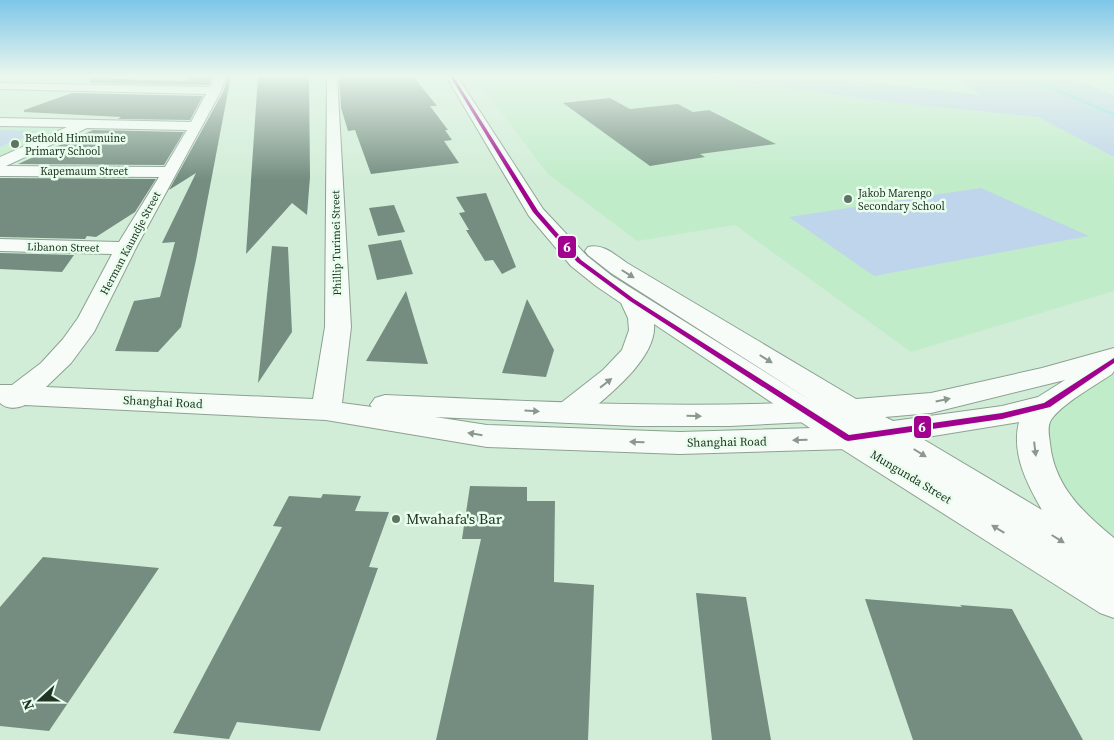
<svg xmlns="http://www.w3.org/2000/svg" width="1114" height="740" font-family="'Source Serif 4',serif">
	<style>
		.built { fill: #c1ecca }
		.green { fill: #bed5eb }
		.lines { fill: none; stroke-linecap: round; stroke-linejoin: round }
		.stream { fill: #7ee1ea; fill-rule: evenodd }
		.building { fill: #748d80 }
		.minor-casing { stroke: #8ca191; stroke-width: 2 }
		.tertiary-casing { stroke: #8ca191; stroke-width: 2 }
		.minor { fill: #f8fcf9; fill-rule: evenodd }
		.tertiary { fill: #f8fcf9; fill-rule: evenodd }
		.bus-1-casing { stroke: #e9fded; stroke-width: 3 }
		.bus-1 { fill: #a2008e; fill-rule: evenodd }
		.oneway { fill: #8c988f }
		.poi-dot { fill: #5f7563; stroke: #e9fded; stroke-width: 2 }
		.labels { text-anchor: middle; stroke-width: 5; stroke-linejoin: round; paint-order: stroke }
		.far-poi-label { font-size: 11px; fill: #213425; stroke: #e9fded; text-anchor: start }
		.far-street-label { font-size: 11px; fill: #213425; stroke: #e9fded }
		.street-label { font-size: 12px; fill: #213425; stroke: #e9fded }
		.near-poi-label { font-size: 15px; fill: #213425; stroke: #e9fded; text-anchor: start }
		.line-badge { stroke: #e9fded; stroke-width: 2 }
		.badge-label { font-size: 14px; text-anchor: middle; font-weight: bold; fill: #fff }
	</style>
	<rect width="100%" height="100%" fill="#d1edd7"/>
	<!-- built -->
	<g class="built">
		<path d="M473,76H699L888,102L1038,117L1114,157V291L911,352L735,225L637,241L548,174Z"/>
		<path d="M0,125L58,126L62,128L0,157Z"/>
		<path d="M1114,360V556L1034,448L1047,405Z"/>
	</g>
	<!-- green -->
	<g class="green">
		<path d="M699,76H810L981,95L955,76H1063L1114,95V157L1038,117L888,102Z"/>
		<path d="M0,130L38,131L0,147Z"/>
		<path d="M981,188L1089,236L874,276L789,217Z"/>
	</g>
	<g class="lines">
		<!-- stream -->
		<path class="stream" d="M1021,76H1027L1104,109L1114,113V116Z"/>
	</g>
	<!-- building -->
	<g class="building">
		<path d="M199,76H213L209,85L91,83L90,78L186,81L189,77Z"/>
		<path d="M228,76H231L196,260L181,327L158,352L115,351L134,301L160,297L175,242L162,243L196,173L169,190L223,92Z"/>
		<path d="M258,76H309L310,177L307,215L292,203L246,254Z"/>
		<path d="M339,76H413L437,106H430L448,130H445L452,140L444,141L459,163L371,174L355,130L348,131L341,108Z"/>
		<path d="M72,93L203,96L190,120L118,119L121,117L24,112V110Z"/>
		<path d="M610,98L630,109L678,104L693,112L709,110L776,144L700,154L705,157L650,166L563,103Z"/>
		<path d="M93,130L184,132L164,165L18,164Z"/>
		<path d="M0,178L156,179L135,212L96,237L87,236L85,239L0,237Z"/>
		<path d="M486,193L516,267L502,274L493,260L485,261L466,230H469L459,213L465,212L456,197Z"/>
		<path d="M394,205L405,232L378,236L369,208Z"/>
		<path d="M401,240L413,274L377,280L368,245Z"/>
		<path d="M272,246L288,247L292,332L258,383Z"/>
		<path d="M0,253L74,255L62,272L0,269Z"/>
		<path d="M406,291L428,364L366,361Z"/>
		<path d="M527,299L554,350L546,377L502,373Z"/>
		<path d="M470,486L527,487V501H555L554,582L594,585L588,740H436L481,539H462Z"/>
		<path d="M323,494L361,496L355,511L389,512L369,567L378,568L320,731L237,722L229,739L173,733L282,527L273,526L289,496L321,498Z"/>
		<path d="M43,557L159,568L49,731L0,726V607Z"/>
		<path d="M696,593L746,597L771,740H712Z"/>
		<path d="M865,599L962,607L960,605L1012,609L1083,740H913Z"/>
	</g>
	<g class="lines">
		<!-- minor casing -->
		<g class="minor-casing">
			<path id="minor" d="M215,76H226L221,91L137,246L94,332L71,363L46,387L313,399L325,327L327,76H337L351,327L342,403L372,407L370,405L375,398L385,395C527,401 666,409 808,402L819,405L823,412L819,419L808,422L730,426H636L435,417L487,425L680,432L848,427L859,430L864,438L859,446L848,449L680,454L487,447L326,420L25,405C16,409 7,409 0,403V385H12L41,363L63,339L78,318L112,254L0,251V239L119,242L159,177L0,176V157L67,127L0,126V118L191,122L206,94L0,89V83L210,87ZM87,128L187,130L165,167L6,166Z"/>
		</g>
		<!-- tertiary casing -->
		<g class="tertiary-casing">
			<path id="tertiary" d="M446,76H457L543,209L587,256L612,276L813,402L611,273L588,255L585,251L588,247C603,243 615,255 627,263L856,399L931,393L1042,368L1114,348V371L1112,374C1096,385 1060,405 1051,420C1047,426 1049,436 1050,443C1054,485 1082,512 1114,538V618L1100,613L837,446L654,324C657,355 616,389 595,407C589,411 583,418 576,421C569,423 565,422 557,420L553,413L557,406L603,370L622,350L629,330L628,318L621,303L596,286L571,266L529,216ZM1065,380L1038,397L1002,406L893,421L885,417L931,413ZM1019,422C1011,453 1027,484 1042,510L921,438Z"/>
		</g>
		<!-- minor -->
		<use href="#minor" class="minor"/>
		<!-- tertiary -->
		<use href="#tertiary" class="tertiary"/>
		<!-- bus-1 casing -->
		<g class="bus-1-casing">
			<path id="bus-1" d="M450,76H453L538,211L581,260L634,299L849,435L1002,413L1044,403L1114,358V363L1050,407L1002,419L848,441L845,440L630,301L577,262L533,212Z"/>
		</g>
		<!-- bus-1 -->
		<use href="#bus-1" class="bus-1"/>
	</g>
	<!-- one-way arrows -->
	<defs><path id="oneway-solid" d="M-6-.8H1V-3.2L6.5 0L1 3.2V.8H-6Z" transform="scale(1.25)"/></defs>
	<g class="oneway">
		<use href="#oneway-solid" transform="translate(628 274) rotate(32)"/>
		<use href="#oneway-solid" transform="translate(766 359) rotate(32)"/>
		<use href="#oneway-solid" transform="translate(606 383) rotate(-38)"/>
		<use href="#oneway-solid" transform="translate(943 400) rotate(-12)"/>
		<use href="#oneway-solid" transform="translate(532 411) rotate(3)"/>
		<use href="#oneway-solid" transform="translate(694 416) rotate(1)"/>
		<use href="#oneway-solid" transform="translate(475 434) rotate(-171)"/>
		<use href="#oneway-solid" transform="translate(800 440) rotate(178)"/>
		<use href="#oneway-solid" transform="translate(637 442) rotate(-178)"/>
		<use href="#oneway-solid" transform="translate(1035 449) rotate(83)"/>
		<use href="#oneway-solid" transform="translate(920 453) rotate(32)"/>
		<use href="#oneway-solid" transform="translate(998 529) rotate(-149)"/>
		<use href="#oneway-solid" transform="translate(1058 539) rotate(32)"/>
	</g>
	<!-- sky -->
	<linearGradient id="sky" x2="0" y2="1"><stop stop-color="#7dc6e9"/><stop offset="0.42" stop-color="#eaf7ed"/><stop offset="1" stop-color="#eaf7ed" stop-opacity="0"/></linearGradient>
	<rect width="1114" height="180" fill="url(#sky)"/>
	<!-- markers -->
	<g class="poi-dot">
		<circle cx="15" cy="144" r="5"/>
		<circle cx="848" cy="199" r="5"/>
		<circle cx="396" cy="519" r="5"/>
	</g>
	<g class="labels">
		<!-- far-poi labels -->
		<g class="far-poi-label">
			<text x="25" y="142">Bethold Himumuine<tspan x="25" dy="13">Primary School</tspan></text>
			<text x="858" y="197">Jakob Marengo<tspan x="858" dy="13">Secondary School</tspan></text>
		</g>
		<!-- far-street labels -->
		<g class="far-street-label">
			<text x="84" y="175">Kapemaum Street</text>
			<text transform="translate(130 243) rotate(-62)" y="4">Herman Kaundje Street</text>
			<text transform="translate(336 243) rotate(-91)" y="4">Phillip Turimei Street</text>
			<text transform="translate(63 247) rotate(1)" y="4">Libanon Street</text>
		</g>
		<!-- street labels -->
		<g class="street-label">
			<text transform="translate(163 402) rotate(3)" y="4">Shanghai Road</text>
			<text transform="translate(727 442) rotate(-1)" y="4">Shanghai Road</text>
			<text transform="translate(911 477) rotate(31)" y="4">Mungunda Street</text>
		</g>
		<!-- near-poi labels -->
		<g class="near-poi-label">
			<text x="406" y="524">Mwahafa's Bar</text>
		</g>
	</g>
	<g class="line-badge">
		<rect x="557" y="235" width="20" height="24" rx="5" fill="#a2008e"/>
		<rect x="913" y="415" width="19" height="24" rx="5" fill="#a2008e"/>
	</g>
	<g class="badge-label">
		<text x="567" y="252">6</text>
		<text x="922" y="432">6</text>
	</g>
	<!-- north arrow -->
	<g transform="translate(40 700) rotate(249)" stroke="#e9fded" stroke-width="4" paint-order="stroke">
	<path d="M0-4L9 19L0 12L-9 19Z" fill="#213425"/>
	<text y="-8" font-size="14" font-weight="bold" text-anchor="middle" fill="#213425">N</text>
	</g>
</svg>
